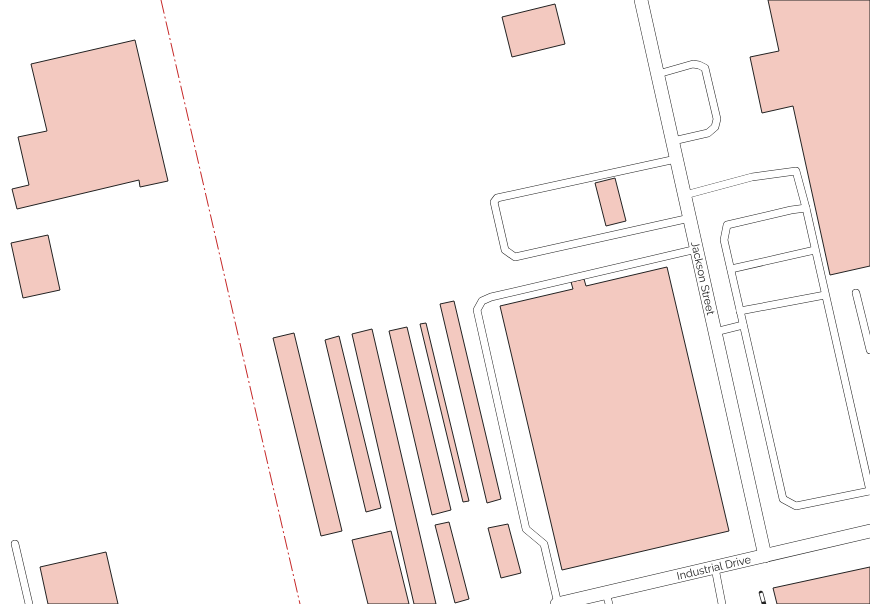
<svg xmlns="http://www.w3.org/2000/svg" width="870" height="604" font-family="Raleway,sans-serif">
	<style>
		.building { fill: #f3c9c0; stroke: #222 }
		.lines { fill: none; stroke-linecap: round; stroke-linejoin: round }
		.service-casing { stroke: #222; stroke-width: 8 }
		.minor-casing { stroke: #222; stroke-width: 14 }
		.service { stroke: #fff; stroke-width: 7 }
		.minor { stroke: #fff; stroke-width: 13 }
		.rail-casing { stroke: #222; stroke-width: 4.5 }
		.rail { stroke: #fff; stroke-width: 3; stroke-dasharray: 9; stroke-linecap: butt }
		.power { stroke: #c62828; stroke-width: 1; stroke-dasharray: 14 3 2 3; stroke-linecap: butt }
		.labels { text-anchor: middle; stroke-width: 3; stroke-linejoin: round; paint-order: stroke }
		.street-label { font-size: 11px; fill: #222; stroke: #fff }
	</style>
	<rect width="100%" height="100%" fill="#fff"/>
	<!-- building -->
	<g class="building">
		<path d="M768,0H870V266L830,275L793,106L762,113L750,57L779,51Z"/>
		<path d="M555,4L565,44L512,57L502,17Z"/>
		<path d="M135,40L168,181L140,187L139,180L17,209L12,189L29,185L18,137L47,131L31,64Z"/>
		<path d="M615,178L626,221L606,226L595,183Z"/>
		<path d="M48,235L60,290L23,298L11,243Z"/>
		<path d="M667,267L729,531L562,570L500,306L573,289L571,282L584,279L586,286Z"/>
		<path d="M454,301L501,499L487,503L440,304Z"/>
		<path d="M426,323L469,501L463,502L420,324Z"/>
		<path d="M407,327L451,510L432,515L389,331Z"/>
		<path d="M372,329L436,604H414L352,334Z"/>
		<path d="M294,333L342,531L321,536L273,338Z"/>
		<path d="M339,336L381,508L366,512L325,340Z"/>
		<path d="M449,522L469,599L455,603L435,525Z"/>
		<path d="M508,524L521,573L501,578L488,528Z"/>
		<path d="M391,531L409,604H368L352,540Z"/>
		<path d="M106,552L118,604H48L40,567Z"/>
		<path d="M870,567V604H777L773,588Z"/>
	</g>
	<g class="lines">
		<!-- service casing -->
		<g class="service-casing">
			<g id="service">
				<path d="M658,74L693,64L699,65L705,68L717,119L715,127L708,133L673,141"/>
				<path d="M676,159L497,198L494,202L505,250L515,257L690,218"/>
				<path d="M685,195L752,177L796,171L806,208L870,491"/>
				<path d="M806,208L791,210L727,225L724,240L783,499L796,506L870,491"/>
				<path d="M731,269L815,250"/>
				<path d="M856,293L870,350"/>
				<path d="M740,311L825,295"/>
				<path d="M715,332L743,325"/>
				<path d="M15,544L29,604"/>
				<path d="M715,568L722,604"/>
				<path d="M606,593L609,604"/>
				<path d="M558,604L544,544L526,529L477,310L482,301L491,297L697,249"/>
			</g>
		</g>
		<!-- minor casing -->
		<g class="minor-casing">
			<g id="minor">
				<path id="s1" d="M641,0L765,556"/>
				<path id="s2" d="M557,604L870,531"/>
			</g>
		</g>
		<!-- service -->
		<use href="#service" class="service"/>
		<!-- minor -->
		<use href="#minor" class="minor"/>
		<!-- rail casing -->
		<g class="rail-casing">
			<path id="rail" d="M761,593L764,604"/>
		</g>
		<!-- rail -->
		<use href="#rail" class="rail"/>
		<!-- power -->
		<path class="power" d="M161,0L300,604"/>
	</g>
	<g class="labels">
		<!-- street labels -->
		<g class="street-label">
			<text dy="4" stroke="none"><textPath href="#s1" startOffset="285">Jackson Street</textPath></text>
			<text dy="4" stroke="none"><textPath href="#s2" startOffset="161">Industrial Drive</textPath></text>
		</g>
	</g>
</svg>
